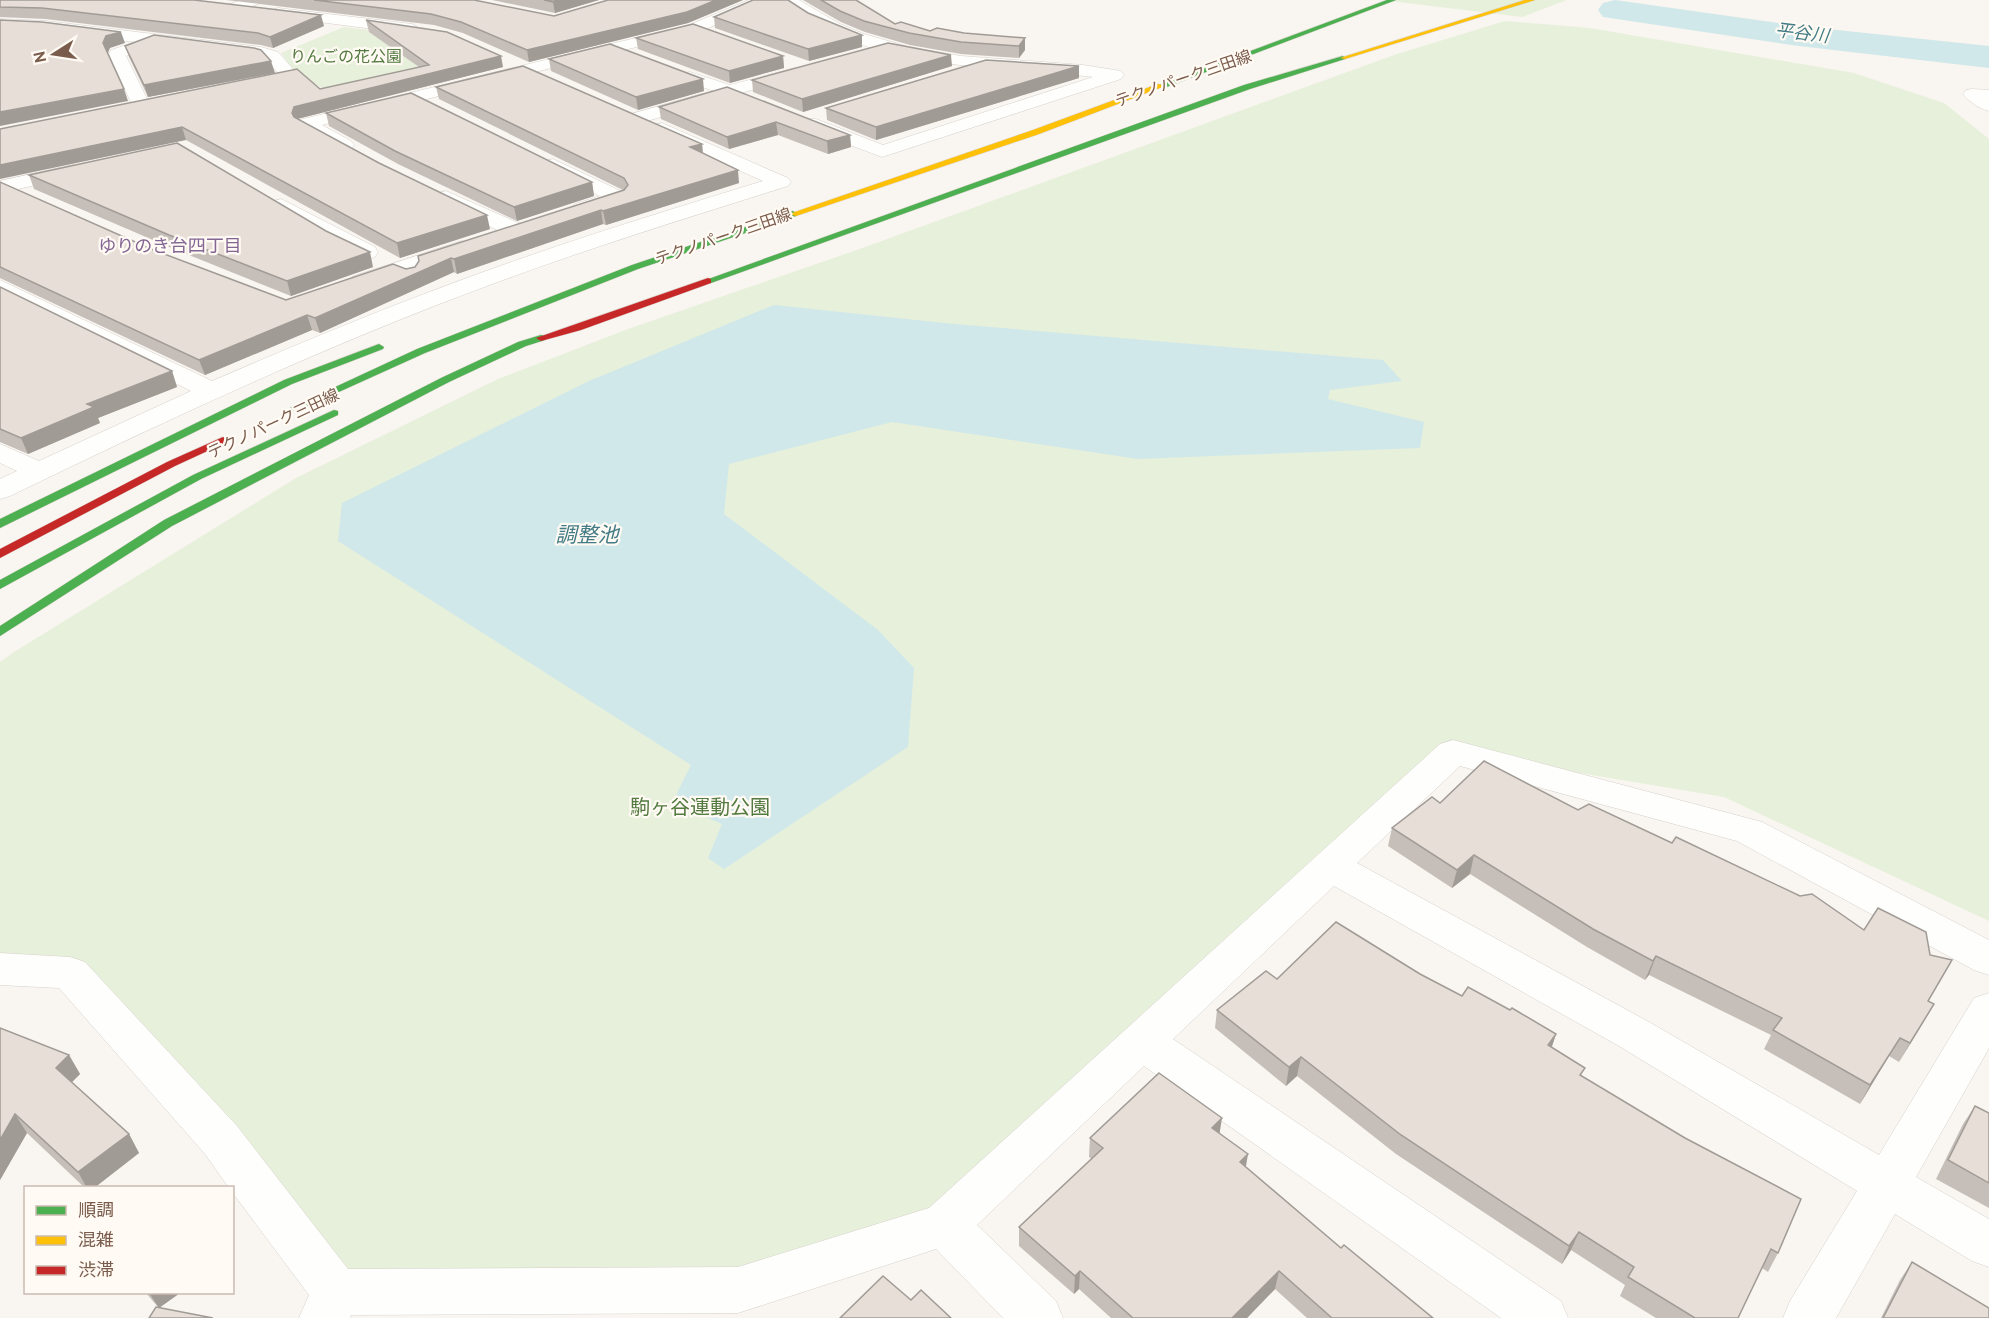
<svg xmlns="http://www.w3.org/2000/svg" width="1989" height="1318" font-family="Overpass,'Noto Sans JP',sans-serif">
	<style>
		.green { fill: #e7f0db }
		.water { fill: #d0e8ea }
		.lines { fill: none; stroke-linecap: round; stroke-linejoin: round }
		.river { fill: #d0e8ea; fill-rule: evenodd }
		.street-casing { stroke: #d7d1cb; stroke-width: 1 }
		.fast-casing { stroke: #d9d2cb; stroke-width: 1 }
		.slow-casing { stroke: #d9d2cb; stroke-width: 1 }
		.jam-casing { stroke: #d9d2cb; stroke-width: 1 }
		.street { fill: #fefefd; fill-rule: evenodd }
		.fast { fill: #4caf50; fill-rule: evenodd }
		.slow { fill: #ffc107; fill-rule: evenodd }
		.jam { fill: #c62828; fill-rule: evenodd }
		.wall { fill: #c6bfb9 }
		.shaded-wall { fill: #a19b96 }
		.building { fill: #e6ded7; stroke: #a19b96; stroke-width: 1.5 }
		.labels { text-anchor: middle; stroke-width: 4.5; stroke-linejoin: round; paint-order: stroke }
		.far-park-label { font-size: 16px; fill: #537a41; stroke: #fffaf3 }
		.far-street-label { font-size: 16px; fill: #7a5c4d; stroke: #fffaf3 }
		.far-water-label { font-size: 18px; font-style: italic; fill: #437c86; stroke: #fffaf3 }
		.far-neighbourhood-label { font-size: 18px; fill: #846695; stroke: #fffaf3 }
		.park-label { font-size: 20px; fill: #537a41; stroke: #fffaf3 }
		.water-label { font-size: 21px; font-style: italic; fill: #437c86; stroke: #fffaf3 }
	</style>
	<rect width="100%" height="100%" fill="#f9f5f0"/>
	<!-- green -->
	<g class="green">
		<path d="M1382,0H1567L1522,17Z"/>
		<path d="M1505,21L1590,28L1854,73L1944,103L1989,139V921L1724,797L1453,752L944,1225L738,1290L336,1292L70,973L0,969V662L14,652L296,478L498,379L628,329L854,251L1397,54Z"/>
		<path d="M344,27L427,37L473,55L327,90L297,76L281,53Z"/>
	</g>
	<!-- water -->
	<path class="water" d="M774,305L954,324L1383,360L1402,381L1330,390L1328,399L1424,422L1420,448L1138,459L892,422L729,464L724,514L878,630L914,668L908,747L724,869L708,858L722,824L672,803L691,765L338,541L342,503L589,381Z"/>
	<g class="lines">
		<!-- river -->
		<path class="river" d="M1615,0L1799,26L1989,46V68L1799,46L1603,17L1598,10L1603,3Z"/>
		<!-- street casing -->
		<g class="street-casing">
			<g id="street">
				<path d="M241,0H263L260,3L205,25H193L191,22L193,19Z"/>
				<path d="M749,0H770L767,3L701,31L322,125L351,141L354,145L351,149H337L299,128L297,124L299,120L689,25Z"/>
				<path d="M781,0H799L840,24L864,34L909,47L961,56L1083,65L1121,71L1124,75L1121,79L882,157L802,127L800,123L802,119H816L883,145L1093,77C1000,65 904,72 819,26C807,19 790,11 781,0Z"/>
				<path d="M278,8L412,24L420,29L412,34L273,16L270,13L273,10Z"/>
				<path d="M0,19L46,21L261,47L278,52L300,77L297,81L254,89L248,88L245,84L248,80L279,74L266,60L157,44L126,56L151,107L148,111H136L133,107L109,54L111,50L135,42L46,31L0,29Z"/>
				<path d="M795,68L801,69L804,73L801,77L729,96L684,81L681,77L684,73L690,72L730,85Z"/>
				<path d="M1972,89L1989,90V111C1980,109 1969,102 1963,94L1966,90Z"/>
				<path d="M702,94L708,95L711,99L708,103L637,124L631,122L628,118L631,114Z"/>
				<path d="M662,123L788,178L791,182L788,186C690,217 592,247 495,283C329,344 169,419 10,496L0,499V479L17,471L0,463V444L39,461L191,391L0,296V280L212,381C314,337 416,295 520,259C600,231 682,206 763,181L655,133L653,129L655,125Z"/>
				<path d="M553,159L625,193L628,197L625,201C610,206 590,216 575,212L572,208L575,204L600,196L546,169L543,165L546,161Z"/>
				<path d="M73,165L80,167L83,171L80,175L0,193V181Z"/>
				<path d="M446,191L523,225L526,230L523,235L515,236L507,235L439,201L436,197L439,193Z"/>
				<path d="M281,199L375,247L378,252L375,257L367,259L359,257L274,209L271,205L274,201Z"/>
				<path d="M462,241L470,243L473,248L470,253L360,289L352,287L349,282L352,277Z"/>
				<path d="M1453,740L1762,822L1989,940V975L1974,970L1737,841L1460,766L1357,863L1649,1022L1879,1155L1974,998L1989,993V1048L1916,1177L1989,1219V1267L1972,1261L1895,1214L1836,1318H1783L1790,1301L1857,1191L1619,1046L1334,886L1173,1039L1561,1301L1568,1318H1501L1144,1066L977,1225L1056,1301L1063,1318H1003L936,1249L738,1313L351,1315L350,1318H299L309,1295L232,1192V1188H229L205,1154L59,988L0,985V953L70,957L85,962L237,1126L348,1269L738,1267L929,1208L1440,744Z"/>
			</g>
		</g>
		<!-- fast casing -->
		<g class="fast-casing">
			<g id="fast">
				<path d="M1387,0H1396L1164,88L1157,86Z"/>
				<path d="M1343,56L1345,59L1250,89L711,283L703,281L1244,85Z"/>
				<path d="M793,211L797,214L796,216L638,269L425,353L299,410H291L290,408L417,349L632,265Z"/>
				<path d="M541,335L545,336V340L526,346L449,382L172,526L0,636V626L164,520L441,378L518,342Z"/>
				<path d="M379,344L384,347L383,349L292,384L0,528V519L284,380Z"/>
				<path d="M334,410L338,411V415L201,479L0,589V580L193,475Z"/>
			</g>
		</g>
		<!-- slow casing -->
		<g class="slow-casing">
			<g id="slow">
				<path d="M1525,0H1535L1345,59L1340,58Z"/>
				<path d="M1158,84L1165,86L1039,134L796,216L789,214L1033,130Z"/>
			</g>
		</g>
		<!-- jam casing -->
		<g class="jam-casing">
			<g id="jam">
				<path d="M708,278L711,279V283L581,330L541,341L536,338Z"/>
				<path d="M223,437L229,440L227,442L175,466L0,558V549L167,462Z"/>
			</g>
		</g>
		<!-- street -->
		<use href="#street" class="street"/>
		<!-- fast -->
		<use href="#fast" class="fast"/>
		<!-- slow -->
		<use href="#slow" class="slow"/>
		<!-- jam -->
		<use href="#jam" class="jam"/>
	</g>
	<!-- wall -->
	<g class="wall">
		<path d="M0,0L324,26L273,48L261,45L46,19L0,17Z"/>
		<path d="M226,0H474L554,16L608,0H743L688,23L529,62L463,33L434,25Z"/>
		<path d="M492,0H599L555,13Z"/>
		<path d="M803,0H856L895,24L930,31L1025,38V50L1019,58L961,54L910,45L865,32L841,22Z"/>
		<path d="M808,13L862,47L809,61L715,28L714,17Z"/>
		<path d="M366,20L503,67L297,119L490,229L400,258L186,140L0,129L320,89L419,67L369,32Z"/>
		<path d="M636,38L783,56L784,68L730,83L638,49Z"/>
		<path d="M125,46L275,73L148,97L129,57Z"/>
		<path d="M549,59L704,91L638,110L551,71Z"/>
		<path d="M952,66L803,112L753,92L752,80Z"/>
		<path d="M1079,78L876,140L827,120L826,108Z"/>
		<path d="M436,87L702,144L703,153L739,183L606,225L603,224L457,274L454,272L320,333L312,330L205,375L0,278V182L151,249L286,300L415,267L623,190L439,99Z"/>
		<path d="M727,87L850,135L851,147L828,154L778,135L729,149L661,119L659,107Z"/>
		<path d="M326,113L592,182L594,196L517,221L398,164L329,126Z"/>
		<path d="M29,175L373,267L291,296L174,249L34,189Z"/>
		<path d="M0,287L172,371L177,387L98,418L100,423L28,454L0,442Z"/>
		<path d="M1440,803L1928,1001L1934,1004L1899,1062L1889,1056L1860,1104L1764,1049L1771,1035L1649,975L1645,980L1587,947L1470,874L1452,888L1388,846L1392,828Z"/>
		<path d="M1420,974L1462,996L1556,1034L1551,1048L1778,1253L1768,1272L1762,1268L1738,1318H1656L1620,1296L1625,1285L1571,1250L1562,1264L1396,1154L1297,1076L1286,1086L1215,1028L1217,1010L1277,979Z"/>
		<path d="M0,1028L69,1055L80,1074L71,1083L129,1134L139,1153L94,1188H85L27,1133L0,1180Z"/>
		<path d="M1975,1106L1989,1113V1208L1936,1179L1963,1124Z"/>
		<path d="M1220,1133L1246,1168L1341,1248L1433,1318H1307L1275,1289L1247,1318H1111L1079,1289L1074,1294L1019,1246V1227L1092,1159L1089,1157L1090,1138Z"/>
		<path d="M1912,1262L1989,1318H1881L1900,1280Z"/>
		<path d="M146,1293H180L160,1307H158Z"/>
	</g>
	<!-- shaded-wall -->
	<g class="shaded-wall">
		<path d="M560,0H599L555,13L553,2Z"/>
		<path d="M716,0H743L688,23L529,62L527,50Z"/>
		<path d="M321,15L324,26L273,48L270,37Z"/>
		<path d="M121,32L125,43L110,48L107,55L103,43L106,36Z"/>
		<path d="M862,35V47L809,61L808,49Z"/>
		<path d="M1025,38V50L1019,58V46Z"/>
		<path d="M951,55L952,66L803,112L802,99Z"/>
		<path d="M501,56L503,67L297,119L295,125L292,113L294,107Z"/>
		<path d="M783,56L784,68L730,83L729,71Z"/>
		<path d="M271,61L275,73L148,97L144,85Z"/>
		<path d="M1079,66V78L876,140V127Z"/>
		<path d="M703,79L704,91L638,110L636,97Z"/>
		<path d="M124,89L128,101L0,126V112Z"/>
		<path d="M776,122L778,135L729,149L727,137Z"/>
		<path d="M182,127L186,140L0,179V165Z"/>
		<path d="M850,135L851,147L828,154L827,141Z"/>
		<path d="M702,144L703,157L690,147Z"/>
		<path d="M738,170L739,183L606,225L603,211Z"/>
		<path d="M592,182L594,196L517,221L514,207Z"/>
		<path d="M601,210L603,224L457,274L454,259Z"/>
		<path d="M487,215L490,229L400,258L397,243Z"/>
		<path d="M370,252L373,267L291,296L287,281Z"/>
		<path d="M451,258L454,272L320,333L315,318Z"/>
		<path d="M307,315L312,330L205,375L199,360Z"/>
		<path d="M172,371L177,387L98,418L100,423L28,454L21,438L87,404Z"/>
		<path d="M1474,855L1470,874L1452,888L1457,870Z"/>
		<path d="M1656,956L1649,975L1645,980L1653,961Z"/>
		<path d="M1934,1004L1923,1023L1899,1062L1910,1043Z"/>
		<path d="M1556,1034L1550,1053L1548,1045Z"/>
		<path d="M1900,1038L1889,1056L1860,1104L1870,1085Z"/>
		<path d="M69,1055L80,1074L67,1087L56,1068Z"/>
		<path d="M1301,1057L1297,1076L1286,1086L1289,1067Z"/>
		<path d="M15,1114L27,1133L0,1180V1140Z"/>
		<path d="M1222,1118L1219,1137L1212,1128Z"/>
		<path d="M129,1134L139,1153L94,1188H87L78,1172Z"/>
		<path d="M1248,1154L1245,1172L1240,1162Z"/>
		<path d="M1579,1232L1571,1250L1562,1264L1569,1246Z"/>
		<path d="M1080,1271L1079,1289L1074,1294L1075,1276Z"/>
		<path d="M1279,1271L1275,1289L1247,1318H1232Z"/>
		<path d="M149,1293H180L159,1308Z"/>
	</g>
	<!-- building -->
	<g class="building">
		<path d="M0,0H194L321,15L270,37L258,33L42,8L0,7Z"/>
		<path d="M314,0H474L554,16L608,0H716L687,12L527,50L461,22L431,14Z"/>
		<path d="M544,0H560L553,2Z"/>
		<path d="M753,0H788L808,13L862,35L808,49L714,17Z"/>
		<path d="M821,0H856L895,24L901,22L930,31L937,28L964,33L1025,38L1019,46L961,42L909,33L864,21L840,11Z"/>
		<path d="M0,20L42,22L121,32L106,36L103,43L124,89L0,112Z"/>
		<path d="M366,20L447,32L501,56L294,107L292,113L294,117L379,163L487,215L397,243L182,127L0,165V129L297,69L320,89L429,65Z"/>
		<path d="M693,24L783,56L729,71L636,38Z"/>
		<path d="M154,35L254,48L261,50L271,61L144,85L125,46Z"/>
		<path d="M888,43L951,55L802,99L752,80Z"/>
		<path d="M610,44L703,79L636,97L549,59Z"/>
		<path d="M986,60L1079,66L876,127L826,108Z"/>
		<path d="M523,66L702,144L690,147L738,170L603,211L601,210L454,259L451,258L315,318L307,315L199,360L0,267V182L151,249L286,300L393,264L406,269L415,267L419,261L418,256L624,190L628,185L624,178L436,87Z"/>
		<path d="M727,87L850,135L827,141L776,122L727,137L659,107Z"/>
		<path d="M411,93L592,182L514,207L395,151L326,113Z"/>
		<path d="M177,143L326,231L370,252L287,281L169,235L29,175Z"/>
		<path d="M0,287L172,371L87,404L94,407L21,438L0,429Z"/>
		<path d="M1484,761L1578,810L1589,804L1672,843L1676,837L1800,896L1812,894L1864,930L1878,908L1926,932L1930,955L1952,960L1928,1001L1934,1004L1910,1043L1900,1038L1870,1085L1773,1030L1782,1018L1656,956L1653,961L1593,929L1474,855L1457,870L1392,828L1432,797L1440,803Z"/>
		<path d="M1336,922L1420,974L1462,996L1468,987L1510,1010L1512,1008L1556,1034L1548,1045L1585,1068L1580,1075L1685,1138L1801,1199L1778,1253L1771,1249L1738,1318H1695L1628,1277L1634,1267L1579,1232L1569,1246L1401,1135L1301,1057L1289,1067L1217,1010L1266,971L1277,979Z"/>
		<path d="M0,1028L69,1055L56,1068L129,1134L78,1172L15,1114L0,1140Z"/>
		<path d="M1159,1073L1222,1118L1212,1128L1248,1154L1240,1162L1341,1248L1344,1245L1433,1318H1332L1279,1271L1232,1318H1133L1080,1271L1075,1276L1019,1227L1103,1148L1090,1138Z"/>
		<path d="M1975,1106L1989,1113V1183L1948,1160Z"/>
		<path d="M1912,1262L1989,1308V1318H1883Z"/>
		<path d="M883,1276L911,1300L921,1290L951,1318H840Z"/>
		<path d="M156,1307L213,1318H149Z"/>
	</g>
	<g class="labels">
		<!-- far-park labels -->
		<g class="far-park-label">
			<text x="346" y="62">りんごの花公園</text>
		</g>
		<!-- far-street labels -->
		<g class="far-street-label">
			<text transform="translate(1183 78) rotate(-19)" y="6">テクノパーク三田線</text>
			<text transform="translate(723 236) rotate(-19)" y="6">テクノパーク三田線</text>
			<text transform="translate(273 423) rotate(-25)" y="6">テクノパーク三田線</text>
		</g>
		<!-- far-water labels -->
		<g class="far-water-label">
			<text transform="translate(1802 33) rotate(7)" y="6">平谷川</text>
		</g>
		<!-- far-neighbourhood labels -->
		<g class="far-neighbourhood-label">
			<text x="170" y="252">ゆりのき台四丁目</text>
		</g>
		<!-- park labels -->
		<g class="park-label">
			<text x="700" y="814">駒ヶ谷運動公園</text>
		</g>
		<!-- water labels -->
		<g class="water-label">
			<text x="587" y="542">調整池</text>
		</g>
	</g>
	<!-- legend -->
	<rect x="24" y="1186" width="210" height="108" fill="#fffaf3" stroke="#cabbb1" stroke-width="1.5"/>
	<rect x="36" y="1206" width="30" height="9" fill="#4caf50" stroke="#cabbb1" stroke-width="1.5"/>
	<text x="78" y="1216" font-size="18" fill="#7a5c4d">順調</text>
	<rect x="36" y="1236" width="30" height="9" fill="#ffc107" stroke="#cabbb1" stroke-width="1.5"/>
	<text x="78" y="1246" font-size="18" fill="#7a5c4d">混雑</text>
	<rect x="36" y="1266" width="30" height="9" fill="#c62828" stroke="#cabbb1" stroke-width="1.5"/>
	<text x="78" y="1276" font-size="18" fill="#7a5c4d">渋滞</text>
	<!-- north arrow -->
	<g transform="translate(54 54) rotate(258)" stroke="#fffaf3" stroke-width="4.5" paint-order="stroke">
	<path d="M0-4.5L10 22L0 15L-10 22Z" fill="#7a5c4d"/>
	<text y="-9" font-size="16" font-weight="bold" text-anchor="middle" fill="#7a5c4d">N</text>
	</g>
</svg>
